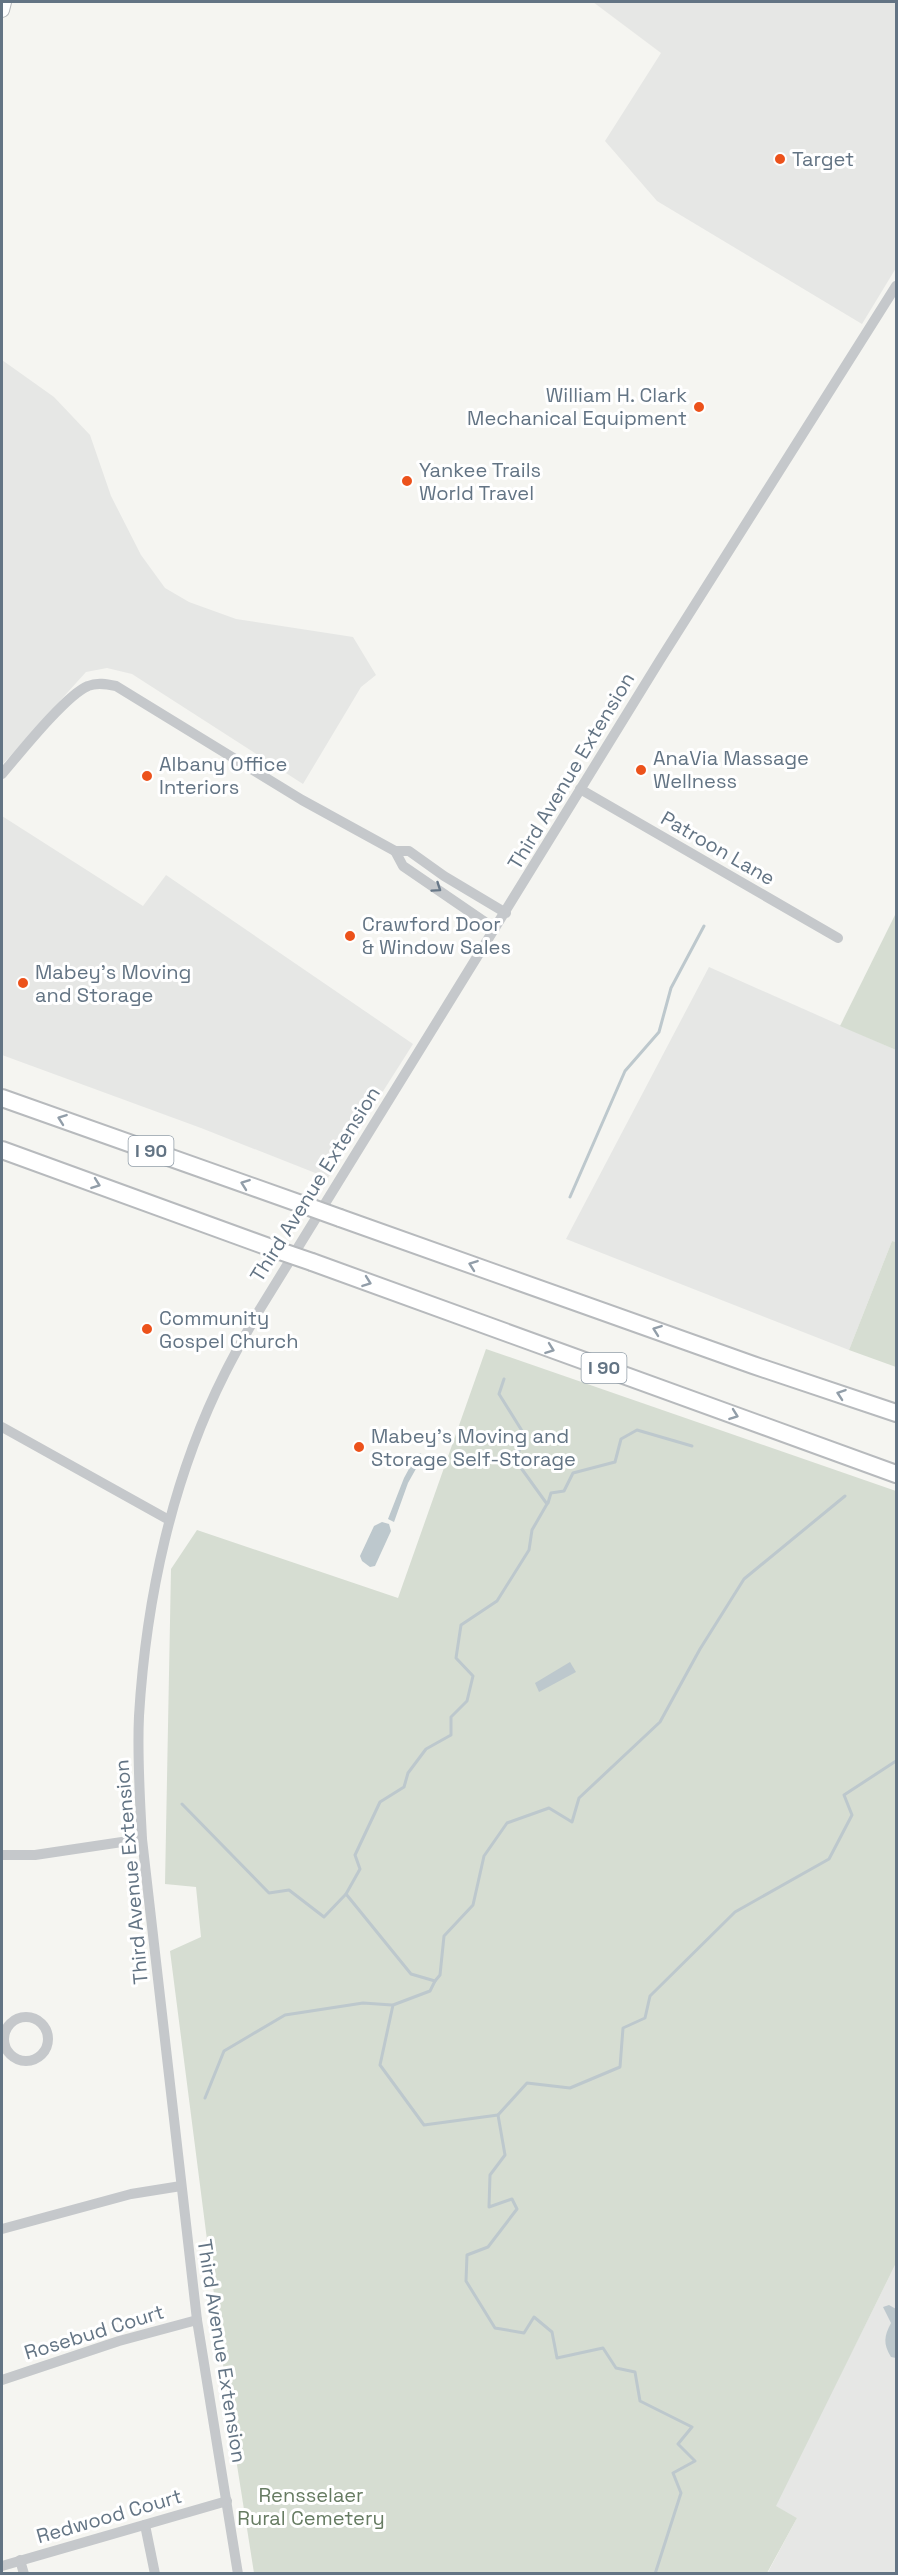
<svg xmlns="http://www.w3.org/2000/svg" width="898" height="2575" font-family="'Space Grotesk',sans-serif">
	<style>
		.built { fill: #e6e7e5 }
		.green { fill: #d6ddd2 }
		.water { fill: #bdc8cd }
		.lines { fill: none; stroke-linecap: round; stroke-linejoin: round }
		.stream { stroke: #bdc8cd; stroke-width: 3 }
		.major-casing { stroke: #b5b9bd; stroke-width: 16 }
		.highway-casing { stroke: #b7babd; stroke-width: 20 }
		.minor { stroke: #c5c8cb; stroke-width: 10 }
		.major { stroke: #fff; stroke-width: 14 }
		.highway { stroke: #fff; stroke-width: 16 }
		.highway-bridge-casing { stroke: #b7babd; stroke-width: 20; stroke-linecap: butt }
		.highway-bridge { stroke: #fff; stroke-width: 16 }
		.oneway { stroke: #687888 }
		.oneway2 { stroke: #929ea9 }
		.poi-dot { fill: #ec521b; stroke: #fff; stroke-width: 2 }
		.labels { text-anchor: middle; stroke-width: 6; stroke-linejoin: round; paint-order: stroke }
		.shield { fill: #fff; stroke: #929ea9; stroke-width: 1.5 }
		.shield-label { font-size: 18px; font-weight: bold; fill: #637484 }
		.poi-label { font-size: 20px; fill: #637484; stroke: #fff; text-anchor: start }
		.street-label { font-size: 20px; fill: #637484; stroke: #fff }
		.park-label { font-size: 20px; fill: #667b62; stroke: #fff }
	</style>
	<rect width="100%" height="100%" fill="#f5f5f1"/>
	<!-- built -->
	<g class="built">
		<path d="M593,2H896V268L862,324L657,201L605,141L661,53Z"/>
		<path d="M2,360L54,397L90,435L111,496L141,555L165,588L189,602L236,619L353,637L376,675L361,687L303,784L132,674L107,668L86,672L2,765Z"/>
		<path d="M2,816L143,906L166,875L413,1044L328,1178L201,1128L2,1055Z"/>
		<path d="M709,967L896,1050V1242L892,1241L849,1350L566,1239Z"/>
		<path d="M896,2263V2573L767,2574L797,2518L775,2506Z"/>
	</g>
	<!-- green -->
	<g class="green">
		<path d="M896,913V1050L840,1026Z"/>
		<path d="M892,1241L896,1242V1367L849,1350Z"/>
		<path d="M486,1349L896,1491V2263L776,2506L797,2518L767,2573H254L231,2427L170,1951L201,1937L196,1887L165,1884L171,1569L197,1530L398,1598Z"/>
	</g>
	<!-- water -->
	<g class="water">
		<path d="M421,1453L422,1458L408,1483L394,1522L388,1519L404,1478L417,1454Z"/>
		<path d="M382,1522L389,1524L391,1531L375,1566L370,1567L362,1561L360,1556L374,1526Z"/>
		<path d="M570,1662L576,1672L539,1692L535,1683Z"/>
		<path d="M889,2305L896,2309V2358L891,2357C883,2344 884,2336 891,2323L883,2307Z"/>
	</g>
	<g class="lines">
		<!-- stream -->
		<g class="stream">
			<path d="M570,1197L625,1071L659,1032L671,988L704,926"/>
			<path d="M504,1379L499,1394L524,1434L516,1461L547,1504L532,1530L529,1550L497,1601L461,1625L456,1658L473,1676L467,1701L451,1717V1735L426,1749L408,1773L404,1787L380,1802L355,1855L360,1869L346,1894L411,1974L435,1981L430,1991L393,2005L380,2065L424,2125L498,2115L505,2155L490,2175L489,2207L512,2199L517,2209L488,2247L467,2255L466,2281L495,2328L524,2333L534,2317L552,2332L557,2358L603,2348L616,2368L635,2372L640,2401L692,2427L678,2444L695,2461L673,2473L681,2493L655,2574"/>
			<path d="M548,1503L551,1493L564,1491L573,1473L615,1462L621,1439L637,1430L692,1446"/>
			<path d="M182,1804L269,1893L289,1890L324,1917L346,1894"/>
			<path d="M435,1981L440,1975L444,1936L473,1905L484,1856L507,1823L549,1808L572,1822L579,1798L660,1722L700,1649L744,1579L845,1496"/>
			<path d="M205,2098L224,2051L285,2015L363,2003L392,2005"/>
			<path d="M498,2115L527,2083L570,2088L620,2067L623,2028L645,2018L650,1996L735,1912L829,1859L852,1815L844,1795L896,1761"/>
		</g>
		<!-- major casing -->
		<g class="major-casing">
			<path id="major" d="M2,10L4,2"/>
		</g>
		<!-- highway casing -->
		<g class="highway-casing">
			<g id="highway">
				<path d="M2,1098L301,1204"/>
				<path d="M2,1150L274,1249"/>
				<path d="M340,1218L753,1365L896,1413"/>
				<path d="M312,1262L896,1474"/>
			</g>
		</g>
		<!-- minor -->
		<g class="minor">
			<path d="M2,774C19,754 66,695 88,686C97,682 107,684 116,686L302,800L395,851H409L444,876L506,913"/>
			<path d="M580,789L838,938"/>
			<path d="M395,851L403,866L495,929"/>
			<path d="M2,1427L169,1520"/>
			<path d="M2,1855H35L142,1839"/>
			<circle cx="26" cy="2039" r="22"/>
			<path d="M2,2229L131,2194L181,2186"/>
			<path d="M2,2380L119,2341L197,2320"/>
			<path d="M145,2525L155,2574"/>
			<path d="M20,2560L24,2574"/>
			<path d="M2,2566L227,2501"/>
			<path d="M238,2574L197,2320L142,1839C140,1798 137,1757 139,1716C146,1599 172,1478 225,1373C236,1351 248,1330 260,1309L660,660L896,286"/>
		</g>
		<!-- major -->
		<use href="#major" class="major"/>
		<!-- highway -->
		<use href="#highway" class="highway"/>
		<!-- highway-bridge casing -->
		<g class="highway-bridge-casing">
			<g id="highway-bridge">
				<path d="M301,1204L340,1218"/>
				<path d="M274,1249L312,1262"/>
			</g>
		</g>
		<!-- highway-bridge -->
		<use href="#highway-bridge" class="highway-bridge"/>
	</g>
	<!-- one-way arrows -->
	<defs><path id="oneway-chevron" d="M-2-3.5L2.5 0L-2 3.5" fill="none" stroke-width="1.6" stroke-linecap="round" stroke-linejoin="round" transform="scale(1.5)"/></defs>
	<use class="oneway" href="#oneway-chevron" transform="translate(437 888) rotate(34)"/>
	<g class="oneway2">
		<use href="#oneway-chevron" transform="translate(62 1119) rotate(-160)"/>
		<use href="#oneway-chevron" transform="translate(96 1184) rotate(20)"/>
		<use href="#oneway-chevron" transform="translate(245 1184) rotate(-160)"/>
		<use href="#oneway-chevron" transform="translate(473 1265) rotate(-160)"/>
		<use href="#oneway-chevron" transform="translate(367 1282) rotate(20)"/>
		<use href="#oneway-chevron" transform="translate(657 1330) rotate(-160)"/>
		<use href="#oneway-chevron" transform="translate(550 1349) rotate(20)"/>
		<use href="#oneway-chevron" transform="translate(841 1394) rotate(-161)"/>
		<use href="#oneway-chevron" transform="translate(734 1415) rotate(20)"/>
	</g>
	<!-- markers -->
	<g class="poi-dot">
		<circle cx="780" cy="159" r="6"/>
		<circle cx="699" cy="407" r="6"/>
		<circle cx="407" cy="481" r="6"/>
		<circle cx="641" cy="770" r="6"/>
		<circle cx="147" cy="776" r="6"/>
		<circle cx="350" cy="936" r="6"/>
		<circle cx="23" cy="983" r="6"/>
		<circle cx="147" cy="1329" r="6"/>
		<circle cx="359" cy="1447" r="6"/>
	</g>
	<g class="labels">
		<!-- shield labels -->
		<g class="shield">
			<rect x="128.5" y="1136" width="45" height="30" rx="4.5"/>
			<rect x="581.5" y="1353" width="45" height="30" rx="4.5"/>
		</g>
		<g class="shield-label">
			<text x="151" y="1157">I 90</text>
			<text x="604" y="1374">I 90</text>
		</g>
		<!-- poi labels -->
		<g class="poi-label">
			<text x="792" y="166">Target</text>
			<text x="687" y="402" text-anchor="end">William H. Clark<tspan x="687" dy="23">Mechanical Equipment</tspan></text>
			<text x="419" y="477">Yankee Trails<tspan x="419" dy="23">World Travel</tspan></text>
			<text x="653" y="765">AnaVia Massage<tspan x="653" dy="23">Wellness</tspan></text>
			<text x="159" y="771">Albany Office<tspan x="159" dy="23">Interiors</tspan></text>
			<text x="362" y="931">Crawford Door<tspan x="362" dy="23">&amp; Window Sales</tspan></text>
			<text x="35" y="979">Mabey's Moving<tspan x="35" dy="23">and Storage</tspan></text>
			<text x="159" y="1325">Community<tspan x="159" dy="23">Gospel Church</tspan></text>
			<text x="371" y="1443">Mabey's Moving and<tspan x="371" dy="23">Storage Self-Storage</tspan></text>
		</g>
		<!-- street labels -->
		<g class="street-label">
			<text transform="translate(571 771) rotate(-59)" y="7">Third Avenue Extension</text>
			<text transform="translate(718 848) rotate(30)" y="7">Patroon Lane</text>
			<text transform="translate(315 1184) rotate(-58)" y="7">Third Avenue Extension</text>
			<text transform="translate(131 1872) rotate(-95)" y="7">Third Avenue Extension</text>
			<text transform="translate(94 2332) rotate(-17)" y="7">Rosebud Court</text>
			<text transform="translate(222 2351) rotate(81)" y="7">Third Avenue Extension</text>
			<text transform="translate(109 2516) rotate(-16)" y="7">Redwood Court</text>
		</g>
		<!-- park labels -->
		<g class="park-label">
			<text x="311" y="2502">Rensselaer<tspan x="311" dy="23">Rural Cemetery</tspan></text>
		</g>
	</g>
	<!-- border -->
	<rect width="898" height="2575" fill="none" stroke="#637484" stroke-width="6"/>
</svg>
